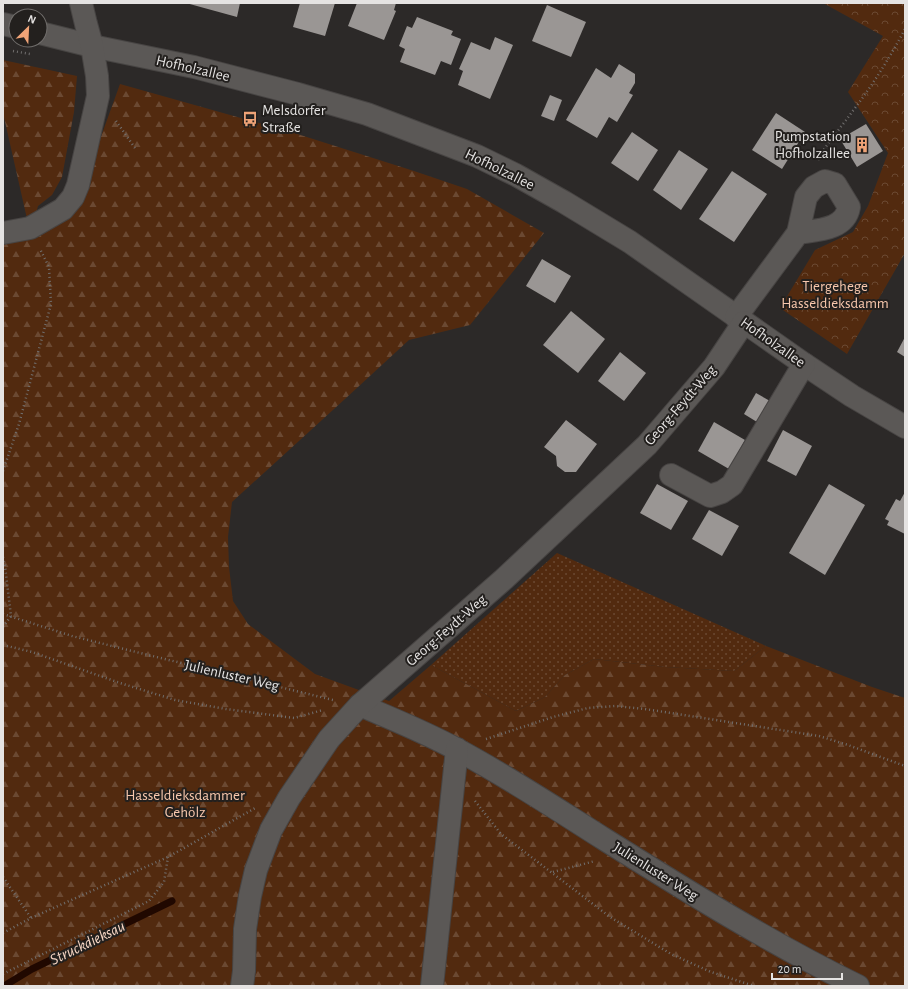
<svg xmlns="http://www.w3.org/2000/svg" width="908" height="989" font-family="'Alegreya Sans',sans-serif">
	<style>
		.grass { fill: url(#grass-dots) }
		.forest { fill: url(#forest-firs) }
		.park { fill: url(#park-crowns) }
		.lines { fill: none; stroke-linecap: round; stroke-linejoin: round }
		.stream { stroke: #200800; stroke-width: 7 }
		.building { fill: #9a9694 }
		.minor-casing { stroke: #474443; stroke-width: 24 }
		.path { stroke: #716f6e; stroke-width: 2.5; stroke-dasharray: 1 3; stroke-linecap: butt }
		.minor { stroke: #5b5856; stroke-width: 22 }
		.labels { text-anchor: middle; stroke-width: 4; stroke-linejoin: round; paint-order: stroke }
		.street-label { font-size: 15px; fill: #e5e3e2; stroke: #23201e }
		.poi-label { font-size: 15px; fill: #e5e3e2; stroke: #23201e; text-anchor: start }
		.park-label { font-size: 15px; fill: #f8c7ac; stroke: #23201e }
		.water-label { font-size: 16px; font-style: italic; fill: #f8d7c5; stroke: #23201e }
	</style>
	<defs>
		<pattern id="grass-dots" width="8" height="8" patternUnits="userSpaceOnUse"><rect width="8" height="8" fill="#522a0f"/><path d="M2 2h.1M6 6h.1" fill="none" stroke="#6b4932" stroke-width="1.8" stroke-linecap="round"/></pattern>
		<pattern id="forest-firs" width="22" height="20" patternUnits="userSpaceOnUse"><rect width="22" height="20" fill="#522a0f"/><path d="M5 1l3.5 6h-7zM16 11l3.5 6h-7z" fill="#6b4932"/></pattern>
		<pattern id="park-crowns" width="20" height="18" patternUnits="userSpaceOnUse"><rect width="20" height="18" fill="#522a0f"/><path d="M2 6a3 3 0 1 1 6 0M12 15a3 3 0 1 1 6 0" fill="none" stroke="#6b4932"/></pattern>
	</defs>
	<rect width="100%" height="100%" fill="#2c2928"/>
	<!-- grass -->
	<path class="grass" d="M557,553L766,646L734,671L665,667L594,659L565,675L545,697L516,711L431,665Z"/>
	<!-- forest -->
	<path class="forest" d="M3,60L77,76L74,112L62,177L52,195L38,206L31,232L82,189L120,84L291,132L414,171L467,189L544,233L470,325L409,340L345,399L232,502L228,537L229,567L233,601L248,624L315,674L389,701L431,665L516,711L545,697L565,675L594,659L665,667L734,671L766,646L872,687L905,698V986H3V239L30,232L3,113Z"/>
	<!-- park -->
	<path class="park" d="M823,3H905V253L847,354L780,308L815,250L853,232L868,206L888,153L848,92L883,36Z"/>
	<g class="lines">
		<!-- stream -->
		<path class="stream" d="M4,986L32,969L172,901"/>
	</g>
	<!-- building -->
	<g class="building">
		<path d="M186,3H240L237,17Z"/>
		<path d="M300,3H335L325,36L293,27Z"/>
		<path d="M357,3H396L394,10L396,11L384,40L348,26Z"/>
		<path d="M547,5L586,22L571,57L532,41Z"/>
		<path d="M417,17L453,31L451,35L461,39L451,65L441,61L435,75L400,62L405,49L399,46L407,26L412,28Z"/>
		<path d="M495,37L513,45L490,99L458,85L463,71L459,69L471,42L490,50Z"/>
		<path d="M619,64L635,74V83L629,93L633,95L617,122L609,117L597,138L566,120L596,68L611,78Z"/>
		<path d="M550,95L562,100L554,121L541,116Z"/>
		<path d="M776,113L805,132L782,169L752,150Z"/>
		<path d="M866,124L883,151L857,167L840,139Z"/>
		<path d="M632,132L658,150L638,181L611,163Z"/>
		<path d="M679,150L708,169L681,210L653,190Z"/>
		<path d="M732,171L767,194L734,242L699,219Z"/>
		<path d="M542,259L571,276L555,303L526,286Z"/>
		<path d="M571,311L605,339L578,373L543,345Z"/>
		<path d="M905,337V357L897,352Z"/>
		<path d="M620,352L646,373L624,401L598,381Z"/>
		<path d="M756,393L770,401L757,422L744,414Z"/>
		<path d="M566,420L597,444L576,472H565L557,466L556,456L544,447Z"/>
		<path d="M714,422L745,440L729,469L698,451Z"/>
		<path d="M783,430L812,446L796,476L767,461Z"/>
		<path d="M657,484L688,501L671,530L640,513Z"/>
		<path d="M829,484L865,505L825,575L789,553Z"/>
		<path d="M905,492V534L887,525L889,521L885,519L896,499L900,501Z"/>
		<path d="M709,510L739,526L722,556L692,539Z"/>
	</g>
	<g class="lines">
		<!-- minor casing -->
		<g class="minor-casing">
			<g id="minor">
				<path d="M3,24L16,27"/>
				<path d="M40,33L92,46L194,67L298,94L367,114L477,156L516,175L564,202L630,242L804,364L852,396L905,427"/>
				<path d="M3,233L30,228L63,209L73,197L78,185L98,96L97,76L92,46L86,24L81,3"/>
				<path d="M736,317L798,233L806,197L814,187L825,181L835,184L849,207C845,230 817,230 798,233"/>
				<path d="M671,475L710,496L722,492L732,485L804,364"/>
				<path d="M360,705C392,719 425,732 456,749C507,776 555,808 604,839C687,891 770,943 858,986"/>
				<path d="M242,986L244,971L245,929L250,896L256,870L271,830L289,798L329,739L360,705L504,579L647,445L714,367L744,322"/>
				<path d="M432,986L457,749"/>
			</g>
		</g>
		<!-- path -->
		<g class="path">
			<path d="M13,51L30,54"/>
			<path d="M116,121L135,148"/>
			<path d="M818,160C827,142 841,128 852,112C872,86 889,59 905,29"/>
			<path d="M3,471L19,424L51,304L49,267L40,249"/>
			<path d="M3,557L5,566L11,616L3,627"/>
			<path d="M3,614L72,636L132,651L333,700"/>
			<path d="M3,645L32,652L120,683L175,700L226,709L294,718L323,710"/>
			<path d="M486,739L553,717L588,708L615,706L645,709L819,736L848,745L905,766"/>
			<path d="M475,801L501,834L610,917L671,954L711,972L754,986"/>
			<path d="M553,872L595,861"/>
			<path d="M3,877L31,918"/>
			<path d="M3,933L31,918L168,857L257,807"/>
			<path d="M3,974L149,901L164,882L168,857"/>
		</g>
		<!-- minor -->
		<use href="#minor" class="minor"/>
	</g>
	<!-- icons -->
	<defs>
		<g id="bus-bare" transform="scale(1.2)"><path d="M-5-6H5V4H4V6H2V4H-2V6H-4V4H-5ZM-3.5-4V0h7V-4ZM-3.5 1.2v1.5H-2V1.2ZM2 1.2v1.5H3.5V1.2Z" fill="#efa377" stroke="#23201e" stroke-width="2.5" paint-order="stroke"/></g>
		<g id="building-bare" transform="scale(1.2)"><path d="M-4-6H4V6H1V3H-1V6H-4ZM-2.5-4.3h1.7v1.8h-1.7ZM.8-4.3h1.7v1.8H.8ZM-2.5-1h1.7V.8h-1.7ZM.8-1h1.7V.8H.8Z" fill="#efa377" stroke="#23201e" stroke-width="2.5" paint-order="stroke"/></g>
	</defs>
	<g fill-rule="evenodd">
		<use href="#bus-bare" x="250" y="119"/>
		<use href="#building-bare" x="862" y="145"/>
	</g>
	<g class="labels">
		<!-- street labels -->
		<g class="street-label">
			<text transform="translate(193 68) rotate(13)" y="5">Hofholzallee</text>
			<text transform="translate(500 169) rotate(26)" y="5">Hofholzallee</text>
			<text transform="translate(773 342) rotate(35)" y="5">Hofholzallee</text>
			<text transform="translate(680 405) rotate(-49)" y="5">Georg-Feydt-Weg</text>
			<text transform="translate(446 630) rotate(-41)" y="5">Georg-Feydt-Weg</text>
			<text transform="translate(232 675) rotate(13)" y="5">Julienluster Weg</text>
			<text transform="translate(656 871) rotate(32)" y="5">Julienluster Weg</text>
		</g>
		<!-- poi labels -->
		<g class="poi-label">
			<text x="262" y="115">Melsdorfer<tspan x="262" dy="17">Straße</tspan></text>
			<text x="850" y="141" text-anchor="end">Pumpstation<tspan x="850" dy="17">Hofholzallee</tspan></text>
		</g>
		<!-- park labels -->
		<g class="park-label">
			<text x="835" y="291">Tiergehege<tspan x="835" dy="17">Hasseldieksdamm</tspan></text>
			<text x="185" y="800">Hasseldieksdammer<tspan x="185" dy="17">Gehölz</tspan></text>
		</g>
		<!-- water labels -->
		<g class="water-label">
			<text transform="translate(87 942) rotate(-26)" y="6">Struckdieksau</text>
		</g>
	</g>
	<!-- border -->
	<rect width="908" height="989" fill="none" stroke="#e5e3e2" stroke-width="8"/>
	<!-- north arrow -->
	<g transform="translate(28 28) rotate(24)"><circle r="19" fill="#23201e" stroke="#716e6c"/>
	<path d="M0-3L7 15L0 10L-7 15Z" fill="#efa377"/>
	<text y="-6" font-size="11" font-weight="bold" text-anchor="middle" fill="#e5e3e2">N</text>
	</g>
	<!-- scale -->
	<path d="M772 973v6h70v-6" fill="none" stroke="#e5e3e2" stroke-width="2"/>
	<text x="778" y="973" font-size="12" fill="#e5e3e2" stroke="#23201e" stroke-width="3" paint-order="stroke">20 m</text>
</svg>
